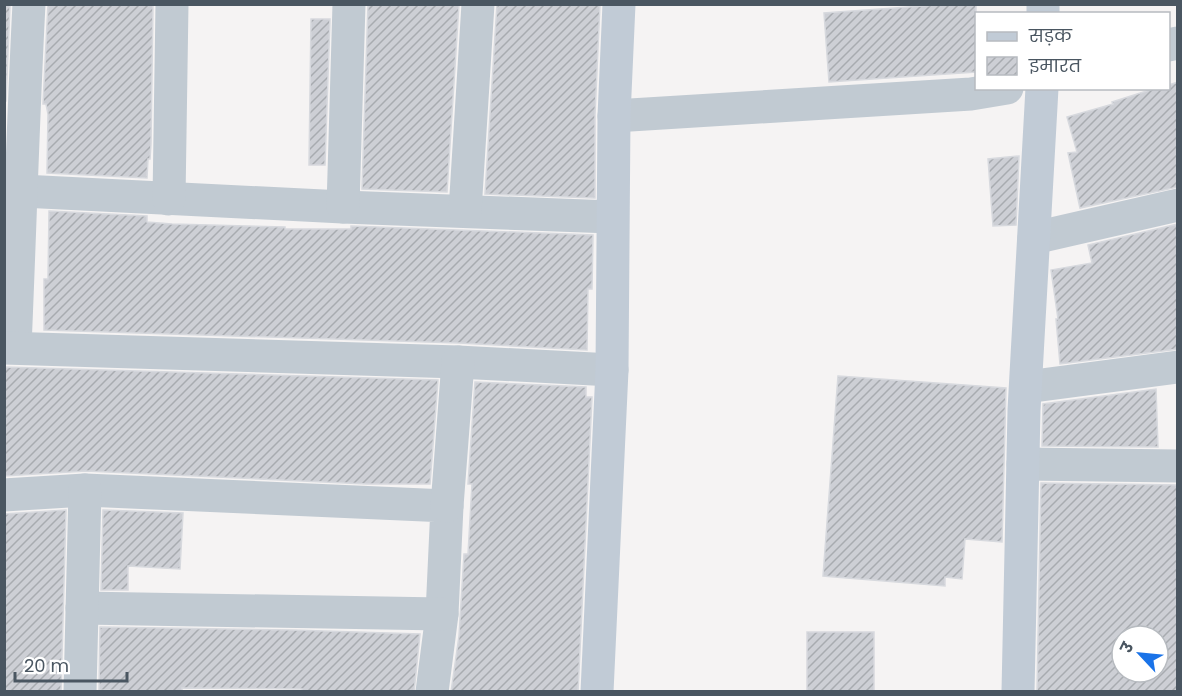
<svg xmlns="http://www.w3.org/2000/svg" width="1182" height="696" font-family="Poppins,'Noto Sans Devanagari',sans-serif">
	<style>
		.building { fill: url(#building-hatch); stroke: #d7d9de; stroke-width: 1.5; fill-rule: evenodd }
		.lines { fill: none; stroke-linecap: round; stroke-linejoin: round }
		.street { stroke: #c1cad2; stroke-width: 33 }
		.secondary { stroke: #c1cbd6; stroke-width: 33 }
	</style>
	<defs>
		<pattern id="building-hatch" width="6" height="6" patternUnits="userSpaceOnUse" patternTransform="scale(1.5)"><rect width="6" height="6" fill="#cdcfd5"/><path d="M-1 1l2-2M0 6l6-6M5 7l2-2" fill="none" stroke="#a8abb0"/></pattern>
	</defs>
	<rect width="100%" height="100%" fill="#f5f3f3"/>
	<!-- building -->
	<g class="building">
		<path d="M4,4L10,5L6,101H4Z"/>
		<path d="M48,4H153L151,144L150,159H148L147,178L47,173L48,114L46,104H43Z"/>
		<path d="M368,4H459L447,192L362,189Z"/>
		<path d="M497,4H600L595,115V198L485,194Z"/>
		<path d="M951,4H976V72L829,82L824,13Z"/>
		<path d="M311,19H330L325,165H309Z"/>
		<path d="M1178,82V187L1080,208L1068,153L1077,152L1067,117L1113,104L1112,102L1156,88H1168V85Z"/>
		<path d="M1019,156L1016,225L993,226L988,159Z"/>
		<path d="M49,211L147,216V222L172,224L285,227V229H351V226L593,235L592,289H588L587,350L459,343L44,330V279H48Z"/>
		<path d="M1178,224V349L1060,364L1056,319H1058L1051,270L1092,263L1088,245Z"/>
		<path d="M4,367L438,380L430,484H367L86,471L4,476Z"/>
		<path d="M838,376L1006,388L1002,542L965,539L962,579L945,577V586L823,576Z"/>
		<path d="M475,382L586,387V397H592L578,692H451L459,636L464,554H468L472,484H468Z"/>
		<path d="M1156,389L1158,447L1042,446L1043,404Z"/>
		<path d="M1041,483L1178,485V692H1037ZM1122,636H1158V672H1122Z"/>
		<path d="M66,510L61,692H4V514Z"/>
		<path d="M103,510L183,513L180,569L128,566V590H101Z"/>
		<path d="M100,627L292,630L420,634L414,692H302V689L182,688V692L99,690Z"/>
		<rect x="807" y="632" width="67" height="60"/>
	</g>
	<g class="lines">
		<!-- street -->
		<g class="street">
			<path d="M1168,45L1178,43"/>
			<path d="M614,116L971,94L1007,88"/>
			<path d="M22,191L343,207L612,217"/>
			<path d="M169,199L172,4"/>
			<path d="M343,207L349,4"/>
			<path d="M465,211L478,4"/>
			<path d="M1034,238L1178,205"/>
			<path d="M15,347C20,233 23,119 29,4"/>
			<path d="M4,348L458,362L612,370"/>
			<path d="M1026,387L1178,367"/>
			<path d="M1023,464L1178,466"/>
			<path d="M4,495L85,490L447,506L442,614L432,692"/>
			<path d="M447,506L458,362"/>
			<path d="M82,608L442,614"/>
			<path d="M80,692L85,490"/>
		</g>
		<!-- secondary -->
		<g class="secondary">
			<path d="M1043,14V4"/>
			<path d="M597,692L612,370L614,116L619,4"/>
			<path d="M1018,692L1024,410L1042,88"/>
		</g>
	</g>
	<!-- border -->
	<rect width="1182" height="696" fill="none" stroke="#4a5661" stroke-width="12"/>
	<!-- legend -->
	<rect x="975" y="12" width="195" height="78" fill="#ffffff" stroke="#b7bbc0" stroke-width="1.5"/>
	<rect x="987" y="32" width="30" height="9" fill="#c1cbd6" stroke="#b7bbc0" stroke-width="1.5"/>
	<text x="1029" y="42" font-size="18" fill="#4a5661">सड़क</text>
	<rect x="987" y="57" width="30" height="18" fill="url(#building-hatch)" stroke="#b7bbc0" stroke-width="1.5"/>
	<text x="1029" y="72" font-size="18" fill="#4a5661">इमारत</text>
	<!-- north arrow -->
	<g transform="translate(1140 654) rotate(296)"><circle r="28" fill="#ffffff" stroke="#b7bbc0" stroke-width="1.5"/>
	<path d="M0-4.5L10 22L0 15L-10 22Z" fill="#1a73e8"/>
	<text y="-9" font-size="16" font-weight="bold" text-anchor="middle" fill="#4a5661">उ</text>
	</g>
	<!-- scale -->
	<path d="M15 672v9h112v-9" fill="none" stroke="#4a5661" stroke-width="3"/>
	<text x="24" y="672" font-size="18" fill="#4a5661" stroke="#ffffff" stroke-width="4.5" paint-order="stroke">20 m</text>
</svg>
